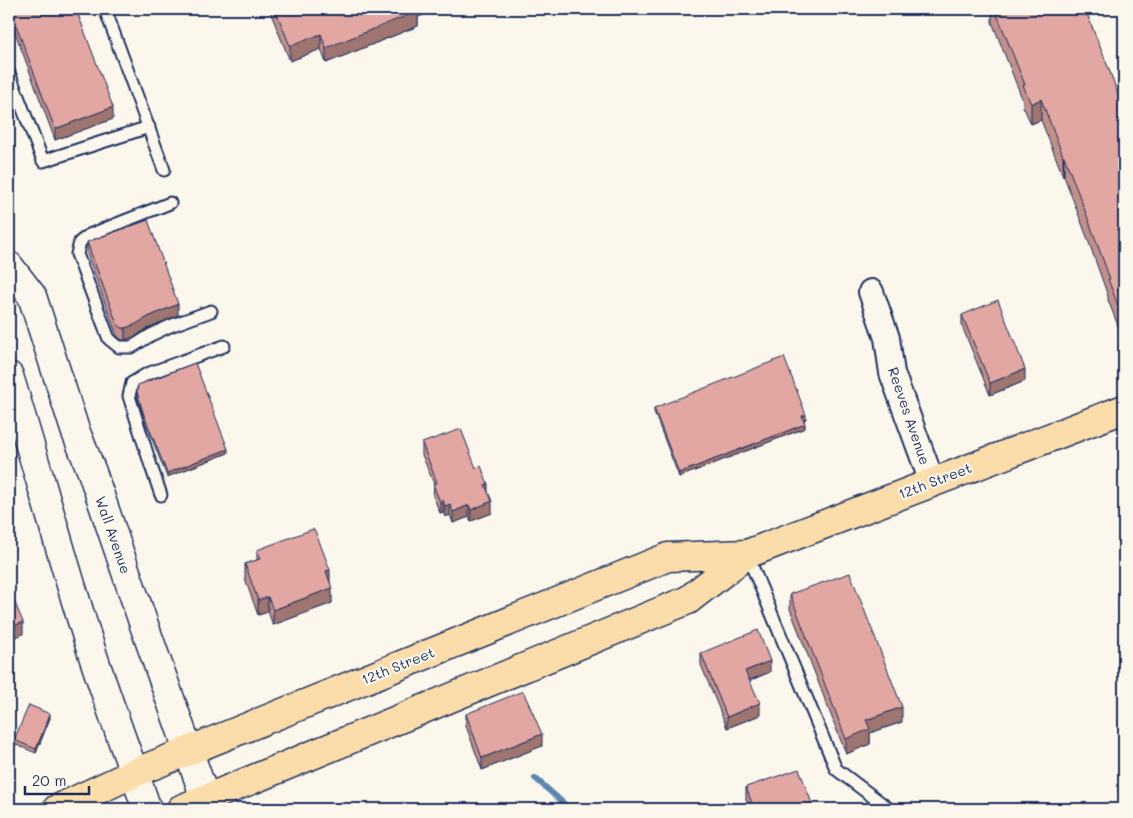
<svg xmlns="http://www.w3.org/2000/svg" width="1133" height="818" font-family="Mali,sans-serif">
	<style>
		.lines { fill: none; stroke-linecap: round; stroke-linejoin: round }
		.stream { stroke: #5f86b2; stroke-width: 6 }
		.lane-casing { stroke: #1b2f5e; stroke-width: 15 }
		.street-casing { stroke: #1b2f5e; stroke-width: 28 }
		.secondary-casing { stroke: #1b2f5e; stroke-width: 31 }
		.primary-casing { stroke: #1b2f5e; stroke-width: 31 }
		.lane { stroke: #fbf7ec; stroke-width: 11 }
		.street { stroke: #fbf7ec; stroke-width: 24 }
		.secondary { stroke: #fbf7ec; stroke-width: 28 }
		.primary { stroke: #fbddab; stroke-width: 28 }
		.wall { fill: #c2908b; stroke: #1b2f5e }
		.shaded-wall { fill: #9e7571; stroke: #1b2f5e }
		.building { fill: #e2a7a2; stroke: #1b2f5e }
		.labels { text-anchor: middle; stroke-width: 4; stroke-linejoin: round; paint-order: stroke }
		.street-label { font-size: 14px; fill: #1b2f5e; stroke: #fbf7ec }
	</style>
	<rect width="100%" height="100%" fill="#fbf7ec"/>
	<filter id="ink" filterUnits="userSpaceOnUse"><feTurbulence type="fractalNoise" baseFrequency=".02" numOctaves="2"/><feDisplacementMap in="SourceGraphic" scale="10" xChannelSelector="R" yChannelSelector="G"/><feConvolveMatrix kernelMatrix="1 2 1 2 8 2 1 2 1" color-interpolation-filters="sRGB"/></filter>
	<g filter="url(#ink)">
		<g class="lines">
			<!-- stream -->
			<path class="stream" d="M535,778L570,809"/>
			<!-- lane casing -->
			<g class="lane-casing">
				<g id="lane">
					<path d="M105,9L164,170"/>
					<path d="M9,73L43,161L149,127"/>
					<path d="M170,203L89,235L80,242L77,254L109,339L119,347H132L151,335L170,326L211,311"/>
					<path d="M161,495L151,466L129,396L132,383L147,374L224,346"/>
					<path d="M747,554L836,769L889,809"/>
				</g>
			</g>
			<!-- street casing -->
			<g class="street-casing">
				<path id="street" d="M871,292L887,338L892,373L932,482"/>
			</g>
			<!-- secondary casing -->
			<g class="secondary-casing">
				<g id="secondary">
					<path d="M9,266L32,296L75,430L92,472L144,625L209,809"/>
					<path d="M9,376C36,463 60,551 87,637C105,695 127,752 147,809"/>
				</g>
			</g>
			<!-- primary casing -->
			<g class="primary-casing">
				<g id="primary">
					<path d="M57,809L134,773L668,557L747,554"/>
					<path d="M181,809L688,600L747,554L1124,409"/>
				</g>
			</g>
			<!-- lane -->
			<use href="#lane" class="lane"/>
			<!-- street -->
			<use href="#street" class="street"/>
			<!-- secondary -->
			<use href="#secondary" class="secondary"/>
			<!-- primary -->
			<use href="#primary" class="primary"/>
		</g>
		<!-- wall -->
		<g class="wall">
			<path d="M9,9H76L113,119L55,140L9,16Z"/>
			<path d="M269,9H439L418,17V26L326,63L321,49L290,61Z"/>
			<path d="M992,9H1085L1124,111L1122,336L1108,300V296L1087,237L1064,176H1063L1041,120L1031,124L1023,106V101L992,22Z"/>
			<path d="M87,242L178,315L148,328L136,336L125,340H122L117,336L87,254Z"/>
			<path d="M962,315L1025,381L990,395L962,326Z"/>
			<path d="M137,392L228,453L167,477L144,419L137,396Z"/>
			<path d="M654,408L806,419L804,420L805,428L679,477L654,412Z"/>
			<path d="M422,443L476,468L488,492L492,513L471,521L469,517L453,523L450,515L445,517L443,512L440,513L433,496L434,484L422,455Z"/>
			<path d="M257,550L330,582L332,603L273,625L268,612L258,615L245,579V564L257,560Z"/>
			<path d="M790,594L902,722L870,733V744L846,754L790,609Z"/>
			<path d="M701,653L770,672L749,681L760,715L727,728L701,665Z"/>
			<path d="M466,714L542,746L482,770L466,726Z"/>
			<path d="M50,718L36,753L14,744V740Z"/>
			<path d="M746,787L814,809H750L746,799Z"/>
		</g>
		<!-- shaded-wall -->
		<g class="shaded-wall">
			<path d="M415,9H439L418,17V26L326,63V48Z"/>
			<path d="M321,34V49L290,61V46Z"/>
			<path d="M1041,99V120L1031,124V104Z"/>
			<path d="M113,107V119L55,140V129Z"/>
			<rect x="1063" y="156" width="1" height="20"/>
			<path d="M178,304V315L148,328L136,336L125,340V328L148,317Z"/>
			<path d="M1124,315V335L1122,336V316Z"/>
			<path d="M1025,369V381L990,395V383Z"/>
			<path d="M806,415V419L802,420V416Z"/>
			<path d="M805,424V428L679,477V473Z"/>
			<path d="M228,449V453L167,477V473Z"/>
			<path d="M488,484V495L485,485Z"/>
			<path d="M443,500V512L440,513V502Z"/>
			<path d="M492,501V513L471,521V510Z"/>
			<path d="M450,504V515L445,517V506Z"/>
			<path d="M469,505V517L453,523V512Z"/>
			<path d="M330,570V585L326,571Z"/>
			<path d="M332,588V603L273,625V610Z"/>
			<path d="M268,597V612L258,615V600Z"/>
			<path d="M23,622V634L9,640V628Z"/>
			<path d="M770,661V672L745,682V671Z"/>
			<path d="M760,703V715L727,728V717Z"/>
			<path d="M902,707V722L870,733V744L846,754V739L866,720Z"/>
			<path d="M50,714V718L36,753V749Z"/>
			<path d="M542,734V746L482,770V758Z"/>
		</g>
		<!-- building -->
		<g class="building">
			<path d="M10,9H76L113,107L55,129Z"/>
			<path d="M275,9H417L418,11L326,48L321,34L290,46Z"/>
			<path d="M995,9H1085L1110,72L1124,111V315L1122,316L1108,279H1110L1087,216L1064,156H1063L1041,99L1031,104L1023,85H1025Z"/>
			<path d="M148,220L178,304L148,317L136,324L125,328H122L117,324L87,242Z"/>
			<path d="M998,300L1025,369L990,383L962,315Z"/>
			<path d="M784,357L806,415L802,416L805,424L679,473L654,408Z"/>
			<path d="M195,363L228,449L167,473L144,415L137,392L138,385Z"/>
			<path d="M461,429L476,468L481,466L488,484L485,485L492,501L471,510L469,505L453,512L450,504L445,506L443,500L440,502L433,484L437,483L422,443Z"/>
			<path d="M313,529L316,533L330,570L326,571L332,588L273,610L268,597L258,600L245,564L260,559L257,550Z"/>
			<path d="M850,573L902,707L866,720L870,729L846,739L790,594Z"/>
			<path d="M9,589L23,622L9,628Z"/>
			<path d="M758,630L770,661L745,671L760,703L727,717L701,653Z"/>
			<path d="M523,691L542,734L482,758L466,714Z"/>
			<path d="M29,705L50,714L36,749L14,740Z"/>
			<path d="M799,769L814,809H754L746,787Z"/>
			<path d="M337,808V809H325Z"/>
		</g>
	</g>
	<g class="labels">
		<!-- street labels -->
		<g class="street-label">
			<text transform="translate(909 416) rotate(71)" y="5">Reeves Avenue</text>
			<text transform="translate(935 481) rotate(-21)" y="5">12th Street</text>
			<text transform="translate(113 535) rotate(71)" y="5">Wall Avenue</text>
			<text transform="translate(398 666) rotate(-22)" y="5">12th Street</text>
		</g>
	</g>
	<!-- margin -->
	<rect width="1133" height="818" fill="none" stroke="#fbf7ec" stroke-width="30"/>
	<rect x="15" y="15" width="1103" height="788" fill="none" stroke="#1b2f5e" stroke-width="2" filter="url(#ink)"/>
	<!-- scale -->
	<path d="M25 786v8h64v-8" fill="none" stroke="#1b2f5e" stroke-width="2.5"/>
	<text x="32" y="786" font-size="15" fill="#1b2f5e" stroke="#fbf7ec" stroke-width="4" paint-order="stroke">20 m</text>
</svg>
